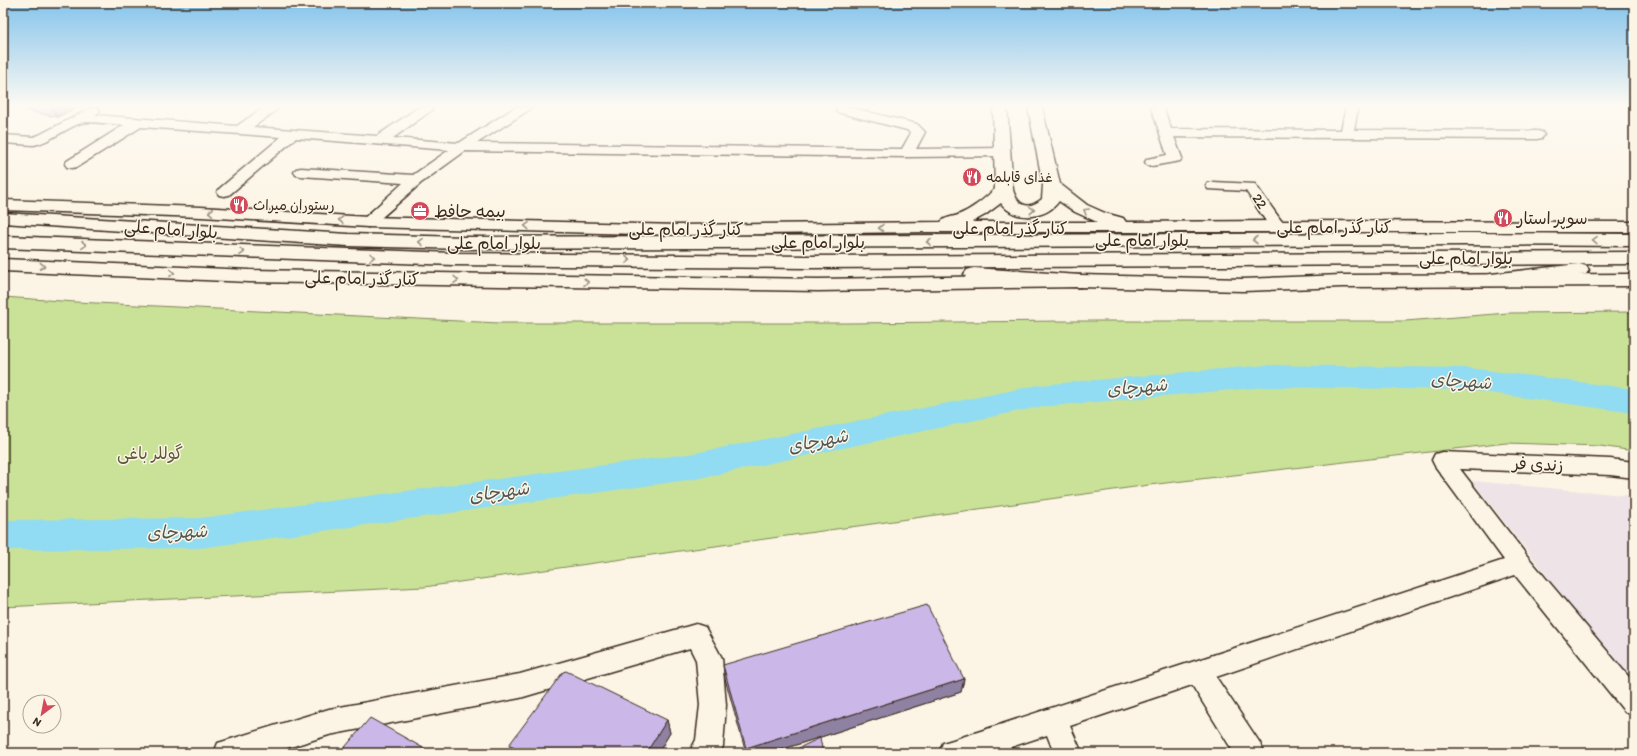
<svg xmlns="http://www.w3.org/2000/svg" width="1637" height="756" font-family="Itim,'Playpen Sans Arabic',sans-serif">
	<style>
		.built { fill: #eee3e6 }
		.green { fill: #c9e298; stroke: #82865b }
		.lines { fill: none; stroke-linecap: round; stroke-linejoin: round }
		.river { fill: #91dcf2; fill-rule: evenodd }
		.minor-casing { stroke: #3b2a1e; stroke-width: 3 }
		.secondary-casing { stroke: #3b2a1e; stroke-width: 3 }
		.trunk-casing { stroke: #3b2a1e; stroke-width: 3 }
		.minor { fill: #fcf5e5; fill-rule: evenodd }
		.secondary { fill: #fcf5e5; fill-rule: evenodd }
		.trunk { fill: #fcf5e5; fill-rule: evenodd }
		.wall { fill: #af9ec8; stroke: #3b2a1e }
		.shaded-wall { fill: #8f81a2; stroke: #3b2a1e }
		.building { fill: #ccb8e8; stroke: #3b2a1e }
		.oneway { stroke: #9c9082 }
		.labels { text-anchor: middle; stroke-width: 3; stroke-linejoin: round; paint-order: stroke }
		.far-poi-label { font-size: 14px; fill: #3b2a1e; stroke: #fcf5e5; text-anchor: start }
		.far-street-label { font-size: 14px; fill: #3b2a1e; stroke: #fcf5e5 }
		.poi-label { font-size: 17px; fill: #3b2a1e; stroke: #fcf5e5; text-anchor: start }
		.street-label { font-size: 17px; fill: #3b2a1e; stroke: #fcf5e5 }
		.park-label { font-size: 17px; fill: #5e583c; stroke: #fcf5e5 }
		.water-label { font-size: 18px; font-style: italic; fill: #505653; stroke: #fcf5e5 }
	</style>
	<rect width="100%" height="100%" fill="#fcf5e5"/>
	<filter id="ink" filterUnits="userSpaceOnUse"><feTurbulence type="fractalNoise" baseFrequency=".025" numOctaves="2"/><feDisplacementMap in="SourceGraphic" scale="8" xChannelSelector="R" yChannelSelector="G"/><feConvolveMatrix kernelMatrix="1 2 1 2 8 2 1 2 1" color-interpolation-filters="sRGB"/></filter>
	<g filter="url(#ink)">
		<!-- built -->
		<path class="built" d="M1472,481L1634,496V685L1632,683Z"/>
		<!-- green -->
		<path class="green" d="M3,297L76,302L499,323H846L1065,321H1405L1508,313L1634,312V451L1600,446L1506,443L1149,485L424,587L3,607Z"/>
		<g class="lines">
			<!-- river -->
			<path class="river" d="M1266,365L1469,368L1634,389V413L1469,390L1266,387L1039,407L695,479L200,548L3,550V520L200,518L695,453L1039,385Z"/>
			<!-- minor casing -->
			<g class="minor-casing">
				<g id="minor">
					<path d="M93,107L98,108L100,111L95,115L237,126L264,107H278L277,110L253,127L377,136L419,107H433L432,110L393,138L459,143L516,107H530L529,110L477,143L902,149L911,133L907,130L837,112L836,109L837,107H848L917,124L925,132L916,149L1003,148L1008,149L1010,152L1008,155L1003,156L907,157L465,151L421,183L373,225L368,227L363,225L360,222L363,219L403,183L301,176L296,175L294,172L296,169L301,168L413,175L449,150L296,138L229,195L224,196L219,195L217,192L219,189L281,137L141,127L77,167L72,168L67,167L65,164L67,161L124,125C116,125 88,120 81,123C64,129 52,141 34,145L3,143V135L33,137L39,135Z"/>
					<path d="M1151,107H1163L1171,129L1341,130L1346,107H1358L1354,130L1537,131L1542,132L1544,135L1542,138L1537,139L1174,137L1182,158L1180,161L1152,166L1147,165L1145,162L1147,159L1167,155Z"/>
					<path d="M1213,182L1255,184L1285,226L1283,229L1277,231L1271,229L1246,191L1208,189L1206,186L1208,183Z"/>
					<path d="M1442,452L1610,459L1634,462V478L1610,475L1460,469L1528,557L1634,683V715L1625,712L1515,575L1216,677L1260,743L1264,753H1234L1192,685L1070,726L1082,753H1054L1047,735L993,753H939L943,743L953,740L1504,560L1435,466L1432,460L1435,454Z"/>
					<path d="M696,624L705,627L722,658L726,705L723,746L720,753H689L696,740L700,705L696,660L690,648L520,698L329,735L271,753H214L218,743L228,740L329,709L520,674Z"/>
				</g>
			</g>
			<!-- secondary casing -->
			<g class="secondary-casing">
				<g id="secondary">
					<path d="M993,107H1007L1013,190C1018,207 1029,210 1042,199L1043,185L1028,107H1042L1060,184L1087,205L1105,213L1123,218L1126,222L1277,221L1634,222V232H927L678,235L368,227L201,217L3,210V200L201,207L368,217L678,225L941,222C945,217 953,217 958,215C973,209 984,199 995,189ZM1059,201L1075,212L1097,222H972L985,215L1001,203C1014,222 1046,220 1059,201Z"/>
					<path d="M3,259L249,270L818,279L1080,275L1243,279L1342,275L1634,274V286L1342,287L1243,291L1080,287L818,291L249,282L3,271Z"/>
				</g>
			</g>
			<!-- trunk casing -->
			<g class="trunk-casing">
				<g id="trunk">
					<path d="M3,213L348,234L465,237L1469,233L1634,234V246L1469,245L465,249L348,246L3,223Z"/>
					<path d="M3,236L453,253L807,256L1634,252V264L807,268L453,265L3,248Z"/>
					<path d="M1579,264L1586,266L1589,270L1586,274L1491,286L1484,284L1481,280L1484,276L1491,274Z"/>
					<path d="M974,268L1080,275L1087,277L1090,281L1087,285L1080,287L967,278L964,274L967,270Z"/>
				</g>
			</g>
			<!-- minor -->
			<use href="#minor" class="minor"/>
			<!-- secondary -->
			<use href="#secondary" class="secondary"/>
			<!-- trunk -->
			<use href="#trunk" class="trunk"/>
		</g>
		<!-- wall -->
		<g class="wall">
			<path d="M25,107H78L57,117L28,111Z"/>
			<path d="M723,665L964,679L961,692L771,753H746L725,679Z"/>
			<path d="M667,720L670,733L658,753H513L509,745Z"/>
		</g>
		<!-- shaded-wall -->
		<g class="shaded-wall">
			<path d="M51,107H78L57,117Z"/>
			<path d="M964,679L961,692L771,753H747L746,748Z"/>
			<path d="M667,720L670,733L658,753H646Z"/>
		</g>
		<!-- building -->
		<g class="building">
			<path d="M927,605L964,679L746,748L723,665Z"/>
			<path d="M566,671L667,720L646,753H523L509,745L563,672Z"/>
			<path d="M370,718L432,753H340Z"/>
			<path d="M820,738L823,753H788Z"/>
		</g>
		<!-- one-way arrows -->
		<defs><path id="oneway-chevron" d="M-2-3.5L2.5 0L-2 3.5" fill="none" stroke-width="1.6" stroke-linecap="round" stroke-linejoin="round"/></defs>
		<g class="oneway">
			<use href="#oneway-chevron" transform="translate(1032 210) rotate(-4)"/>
			<use href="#oneway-chevron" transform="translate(1086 211) rotate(-150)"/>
			<use href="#oneway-chevron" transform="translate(211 212) rotate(-177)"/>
			<use href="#oneway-chevron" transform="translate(341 220) rotate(-177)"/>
			<use href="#oneway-chevron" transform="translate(527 226) rotate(-178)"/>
			<use href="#oneway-chevron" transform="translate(881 228) rotate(179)"/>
			<use href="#oneway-chevron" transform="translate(1255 240) rotate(180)"/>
			<use href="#oneway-chevron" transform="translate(1595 240) rotate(-179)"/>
			<use href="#oneway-chevron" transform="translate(421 242) rotate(-178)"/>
			<use href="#oneway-chevron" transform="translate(929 242) rotate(180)"/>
			<use href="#oneway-chevron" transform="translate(84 245) rotate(2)"/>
			<use href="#oneway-chevron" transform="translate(242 252) rotate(2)"/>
			<use href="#oneway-chevron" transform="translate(372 257) rotate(2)"/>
			<use href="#oneway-chevron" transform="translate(628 260)"/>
			<use href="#oneway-chevron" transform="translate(42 266) rotate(3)"/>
			<use href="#oneway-chevron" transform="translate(172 273) rotate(3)"/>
			<use href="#oneway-chevron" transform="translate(456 280) rotate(1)"/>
			<use href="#oneway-chevron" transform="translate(586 282) rotate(1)"/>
		</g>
	</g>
	<!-- sky -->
	<linearGradient id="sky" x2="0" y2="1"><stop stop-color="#85c4ec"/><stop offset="0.5" stop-color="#fefaf3"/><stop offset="1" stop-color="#fefaf3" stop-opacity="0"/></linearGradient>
	<rect width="1637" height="212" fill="url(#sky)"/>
	<!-- icons -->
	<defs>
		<g id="restaurant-disc" transform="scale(1)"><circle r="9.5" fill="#d1495b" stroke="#fcf5e5"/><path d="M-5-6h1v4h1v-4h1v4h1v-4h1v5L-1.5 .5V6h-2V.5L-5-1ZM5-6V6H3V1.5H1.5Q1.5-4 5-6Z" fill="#fff"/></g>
		<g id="office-disc" transform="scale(1)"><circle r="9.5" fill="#d1495b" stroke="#fcf5e5"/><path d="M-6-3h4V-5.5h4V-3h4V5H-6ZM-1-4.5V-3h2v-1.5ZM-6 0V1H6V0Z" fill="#fff"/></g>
	</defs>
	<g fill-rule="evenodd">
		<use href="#restaurant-disc" x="972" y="177"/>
		<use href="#restaurant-disc" x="239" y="205"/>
		<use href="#office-disc" x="420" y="211"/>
		<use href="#restaurant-disc" x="1503" y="218"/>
	</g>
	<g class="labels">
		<!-- far-poi labels -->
		<g class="far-poi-label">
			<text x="986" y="182">غذای قابلمه</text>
			<text x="253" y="210">رستوران میراث</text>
		</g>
		<!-- far-street labels -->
		<g class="far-street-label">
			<text transform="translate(1260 201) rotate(56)" y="5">22</text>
		</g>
		<!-- poi labels -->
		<g class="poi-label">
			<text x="434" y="217">بیمه حافط</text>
			<text x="1517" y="224">سوپر استار</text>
		</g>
		<!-- street labels -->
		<g class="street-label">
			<text x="1334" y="233">کنار گذر امام علی</text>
			<text x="1010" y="234">کنار گذر امام علی</text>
			<text transform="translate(171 229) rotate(4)" y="6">بلوار امام علی</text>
			<text x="686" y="235">کنار گذر امام علی</text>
			<text x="1142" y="246">بلوار امام علی</text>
			<text x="818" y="248">بلوار امام علی</text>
			<text x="494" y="249">بلوار امام علی</text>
			<text x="1466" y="264">بلوار امام علی</text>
			<text transform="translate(362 278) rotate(1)" y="6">کنار گذر امام علی</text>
			<text transform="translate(1538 464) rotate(2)" y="6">زندی فر</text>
		</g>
		<!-- park labels -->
		<g class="park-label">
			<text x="150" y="459">گوللر باغی</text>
		</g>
		<!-- water labels -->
		<g class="water-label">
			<text transform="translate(1461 381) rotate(4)" y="6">شهرچای</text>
			<text transform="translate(1137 387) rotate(-5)" y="6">شهرچای</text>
			<text transform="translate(818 441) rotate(-11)" y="6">شهرچای</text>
			<text transform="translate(499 492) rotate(-8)" y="6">شهرچای</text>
			<text transform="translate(177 532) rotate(-2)" y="6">شهرچای</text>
		</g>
	</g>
	<!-- margin -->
	<rect width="1637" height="756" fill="none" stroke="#fcf5e5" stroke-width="16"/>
	<rect x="8" y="8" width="1621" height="740" fill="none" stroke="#3b2a1e" stroke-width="1.5" filter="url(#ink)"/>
	<!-- north arrow -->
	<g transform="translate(42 714) rotate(212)"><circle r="19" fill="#fcf5e5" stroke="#afa495"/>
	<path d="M0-3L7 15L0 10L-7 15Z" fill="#d1495b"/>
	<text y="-6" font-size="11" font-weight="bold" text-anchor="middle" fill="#3b2a1e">N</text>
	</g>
</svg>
